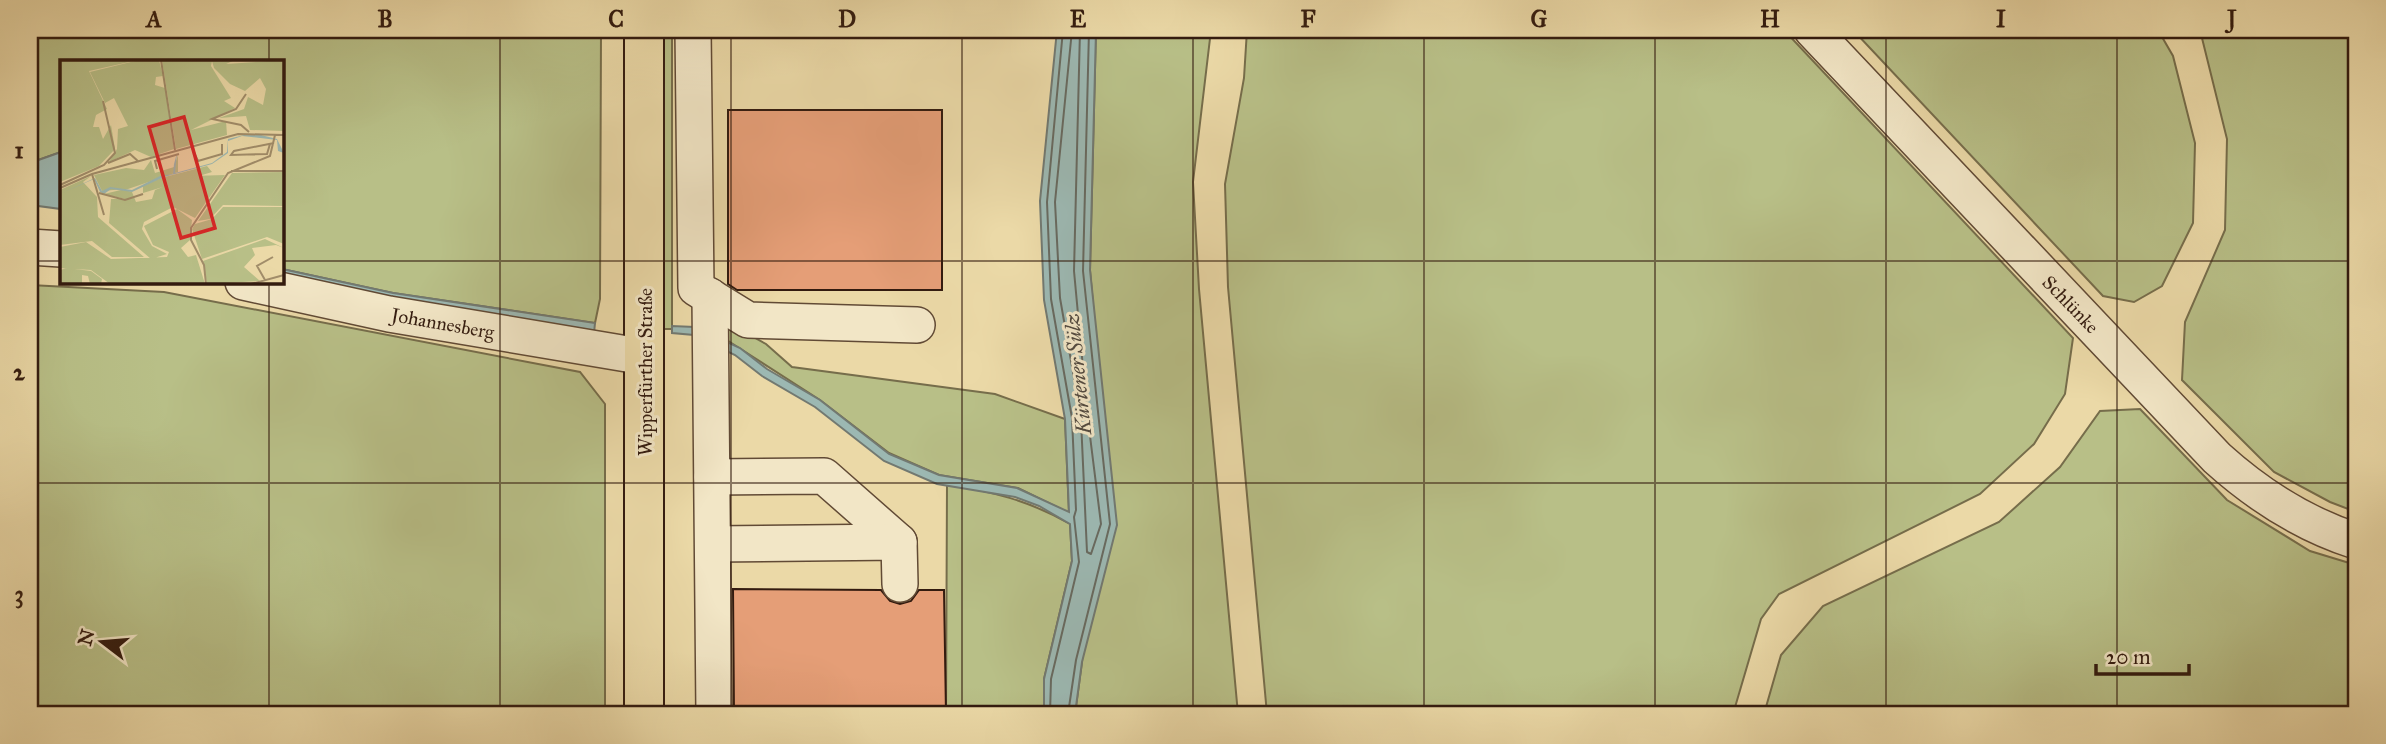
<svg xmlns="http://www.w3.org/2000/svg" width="2386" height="744" font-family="'IM FELL Great Primer',serif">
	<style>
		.green { fill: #b8bf87; stroke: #766d4b; stroke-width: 2 }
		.water { fill: #9cb8b2; stroke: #727971; stroke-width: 2 }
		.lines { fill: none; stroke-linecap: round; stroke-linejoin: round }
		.shore { stroke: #686a60; stroke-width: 2 }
		.building { fill: #e59e77; stroke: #331b0f; stroke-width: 2 }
		.minor-casing { stroke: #614a35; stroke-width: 38 }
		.major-casing { stroke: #331b0f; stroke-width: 42 }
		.minor { stroke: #f2e6c6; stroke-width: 35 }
		.major { stroke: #ebd9a7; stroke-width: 38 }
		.grid { fill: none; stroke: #331b0f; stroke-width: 2; stroke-opacity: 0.55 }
		.labels { text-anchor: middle; stroke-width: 6; stroke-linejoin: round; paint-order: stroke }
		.street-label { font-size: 19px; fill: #331b0f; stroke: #f2e6c6 }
		.water-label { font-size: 21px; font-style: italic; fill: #524a40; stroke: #f2e6c6 }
		.inset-road { fill: none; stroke: #a18d6a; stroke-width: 2 }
		.view { fill: #d62828; fill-opacity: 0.15; stroke: #d62828; stroke-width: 3.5 }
		.inset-edge { fill: none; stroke: #331b0f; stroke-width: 3.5 }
		.neatline { fill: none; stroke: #331b0f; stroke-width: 2.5 }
		.grid-label { font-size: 23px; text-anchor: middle; font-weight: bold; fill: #331b0f }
	</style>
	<rect width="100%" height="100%" fill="#ebd9a7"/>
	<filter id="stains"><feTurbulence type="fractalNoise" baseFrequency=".00286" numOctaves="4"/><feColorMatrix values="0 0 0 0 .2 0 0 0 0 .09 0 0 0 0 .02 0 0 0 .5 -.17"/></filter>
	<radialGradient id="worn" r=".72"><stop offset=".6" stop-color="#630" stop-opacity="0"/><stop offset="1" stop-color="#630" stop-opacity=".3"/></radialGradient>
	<!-- green -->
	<g class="green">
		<path d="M30,30H601L600,299L595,323L393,293L282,269V61H61V152L30,163Z"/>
		<rect x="660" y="30" width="12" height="299"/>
		<path d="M1096,30H1211L1193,182L1199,289L1238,714H1075L1082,662L1100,384L1090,270Z"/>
		<path d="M1247,30H1784L2073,338L2065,394L2034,444L1980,494L1779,594L1761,619L1733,714H1267L1228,287L1225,184L1244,78Z"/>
		<path d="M1853,30H2158L2173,56L2195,143L2193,223L2162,286L2134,302L2103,296Z"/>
		<path d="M2200,30H2356V512L2330,502L2274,472L2182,380L2185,322L2225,230L2227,139Z"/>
		<path d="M30,285L164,292L580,372L605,404V714H30Z"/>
		<path d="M721,319L766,344L792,367L995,394L1065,419L1069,513L1018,488L939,475L889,453L820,400L722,337Z"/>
		<path d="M2140,409L2227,500L2310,551L2356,565V714H1764L1781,655L1823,606L1999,522L2060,467L2100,411Z"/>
		<path d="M947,485C992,491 1030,501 1070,524L1072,561L1044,679V714H946Z"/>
	</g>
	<!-- water -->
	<g class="water">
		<path d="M1057,30H1096L1090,270L1117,525L1082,662L1075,714H1044V679L1072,561L1070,524L1039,506L1015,497L937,484L884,461L815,407L762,376L735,355L694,335L672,333V326L695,327L740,348L767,369L820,400L889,454L939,475L1017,488L1069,512L1065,419L1044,300L1040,201Z"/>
		<path d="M61,152V209L31,205L30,163Z"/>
		<path d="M282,269L393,293L595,323L594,333L282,279Z"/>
	</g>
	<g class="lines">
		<!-- shore -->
		<g class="shore">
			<path d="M1072,30L1055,202L1060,298L1080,412L1083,415L1087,411L1074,271L1080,30"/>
			<path d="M1084,417L1088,420L1101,524L1091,554L1087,552L1081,420Z"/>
			<path d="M1050,714L1051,679L1079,562L1074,517L1076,510L1072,418L1051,299L1047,202L1063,30"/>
			<path d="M1068,714L1076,660L1110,524L1083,271L1089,30"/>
		</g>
	</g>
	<!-- building -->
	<g class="building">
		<path d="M728,110H942V290H737L728,284Z"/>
		<path d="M733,589L881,590L890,601L900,604L911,601L919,590H944L946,714H734Z"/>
	</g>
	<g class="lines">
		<!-- minor casing -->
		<g class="minor-casing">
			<g id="minor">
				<path d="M693,30L696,288L748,320L917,325"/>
				<path d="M1812,30L2217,458C2258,495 2303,524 2356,541"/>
				<path d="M30,247L61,249"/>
				<path d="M243,282L389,314L645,357"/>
				<path d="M710,296L714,714"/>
				<path d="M712,477L824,476L899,542"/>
				<path d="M713,544L899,542L900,584"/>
			</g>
		</g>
		<!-- major casing -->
		<g class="major-casing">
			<path id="major" d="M644,714V30"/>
		</g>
		<!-- minor -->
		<use href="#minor" class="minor"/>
		<!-- major -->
		<use href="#major" class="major"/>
	</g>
	<!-- grid -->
	<path class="grid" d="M269,30V61M500,30V714M731,30V714M962,30V714M1193,30V714M1424,30V714M1655,30V714M1886,30V714M2117,30V714M30,261H61M282,261H2356M269,282V714M30,483H2356"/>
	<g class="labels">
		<!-- street labels -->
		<g class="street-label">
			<text transform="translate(2071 304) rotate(46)" y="7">Schlünke</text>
			<text transform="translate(443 323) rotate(10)" y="7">Johannesberg</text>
			<text transform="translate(645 372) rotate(-90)" y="7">Wipperfürther Straße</text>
		</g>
		<!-- water labels -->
		<g class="water-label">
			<text transform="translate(1078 374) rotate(-96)" y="7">Kürtener Sülz</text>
		</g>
	</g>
	<!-- overview -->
	<g transform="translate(60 60)">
		<rect width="224" height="224" fill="#ebd9a7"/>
		<path d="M0,0H78L29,11L47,49L36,55L33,67H39L43,79L51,65L55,89L39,106L0,122ZM79,0H99L103,16L96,17L95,25L105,28L114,89L91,97L75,90L49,102L57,89L58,69L68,66L54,38L45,43L30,12ZM102,0H175L166,4L224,0V71L190,70L186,56L159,58L184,49L188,37L203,45L206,29L200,18L185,31L170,24L154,8L152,1L151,6L171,38L164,41L175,48L131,70L166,61L167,75L116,89ZM118,95V112L65,130L72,132L76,142L92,139L95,130L131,116L165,115L135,158L113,147L84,162L82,169L92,186L107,194L91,199L49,163L51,139H65L44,134L65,129L42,131L34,115L66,108L84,110L91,100L95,113L114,107ZM147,106L152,112L83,133V126L101,118ZM224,112V146L163,145L150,159L138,161L172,113ZM31,116L23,122L37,137L38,157L84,197H52L32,181L0,185V130ZM163,147H224V184L207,177L142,199L132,169L135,164L152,159ZM117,149L132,160L130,180L121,188L128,197L136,195L145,224H50L31,210L0,208V187L26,182L51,199L107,197L109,192L93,185L84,166ZM205,179L224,188L216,185L192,188L195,195L184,207L200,221L147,224L143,201ZM7,208L31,211L42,219L41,224H30L28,216L22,215V224H0V210Z" fill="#b8bf87"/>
		<path d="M197,74L217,79L224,93L218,91L217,80L182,76L168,81V93L152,104L104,117L72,132L51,129L44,134L40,132L34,119L0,134L35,118L42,131L50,127L72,130L100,116L113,114L114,104L117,93L115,113L152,103L167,92L168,79L184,75Z" fill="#9cb8b2"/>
		<path class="inset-road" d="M101,0L115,90M186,34L176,49L152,59L181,65L189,72M210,84L207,94L171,95L174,91L214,83M132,88L138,101L162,94V84M48,103L70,94L79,102M97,109L95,101L119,94M171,111H224M32,114L44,155M0,125L44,105L55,93L43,41M0,128L32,114L178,74L224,75M39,133L65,140L83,134M205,220L197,206L213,197M146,224L144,205L131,180V168L168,113L210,96L215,75M191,224L224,215"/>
		<path class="view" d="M124,57L155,168L121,178L89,67Z"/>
		<rect width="224" height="224" class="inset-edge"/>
	</g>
	<!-- margin -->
	<rect width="2386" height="744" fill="none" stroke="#ebd9a7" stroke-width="77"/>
	<!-- north arrow -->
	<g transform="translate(102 642) rotate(286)" stroke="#f2e6c6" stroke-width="5" paint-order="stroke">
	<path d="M0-5L12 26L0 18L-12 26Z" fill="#331b0f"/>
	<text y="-10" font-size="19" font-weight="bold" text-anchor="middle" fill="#331b0f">N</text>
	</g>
	<!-- scale -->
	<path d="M2096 664v10h93v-10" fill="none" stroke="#331b0f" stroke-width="3.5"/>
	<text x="2106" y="664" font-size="21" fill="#331b0f" stroke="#f2e6c6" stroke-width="5" paint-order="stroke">20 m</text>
	<rect x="38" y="38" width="2310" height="668" class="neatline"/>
	<g class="grid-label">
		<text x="154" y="27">A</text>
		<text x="385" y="27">B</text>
		<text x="616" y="27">C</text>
		<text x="847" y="27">D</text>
		<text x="1078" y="27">E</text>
		<text x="1308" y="27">F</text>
		<text x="1539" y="27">G</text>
		<text x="1770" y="27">H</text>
		<text x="2001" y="27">I</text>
		<text x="2232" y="27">J</text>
		<text x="19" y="158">1</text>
		<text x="19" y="380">2</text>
		<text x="19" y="602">3</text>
	</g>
	<rect width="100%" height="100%" filter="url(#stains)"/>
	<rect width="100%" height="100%" fill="url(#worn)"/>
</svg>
